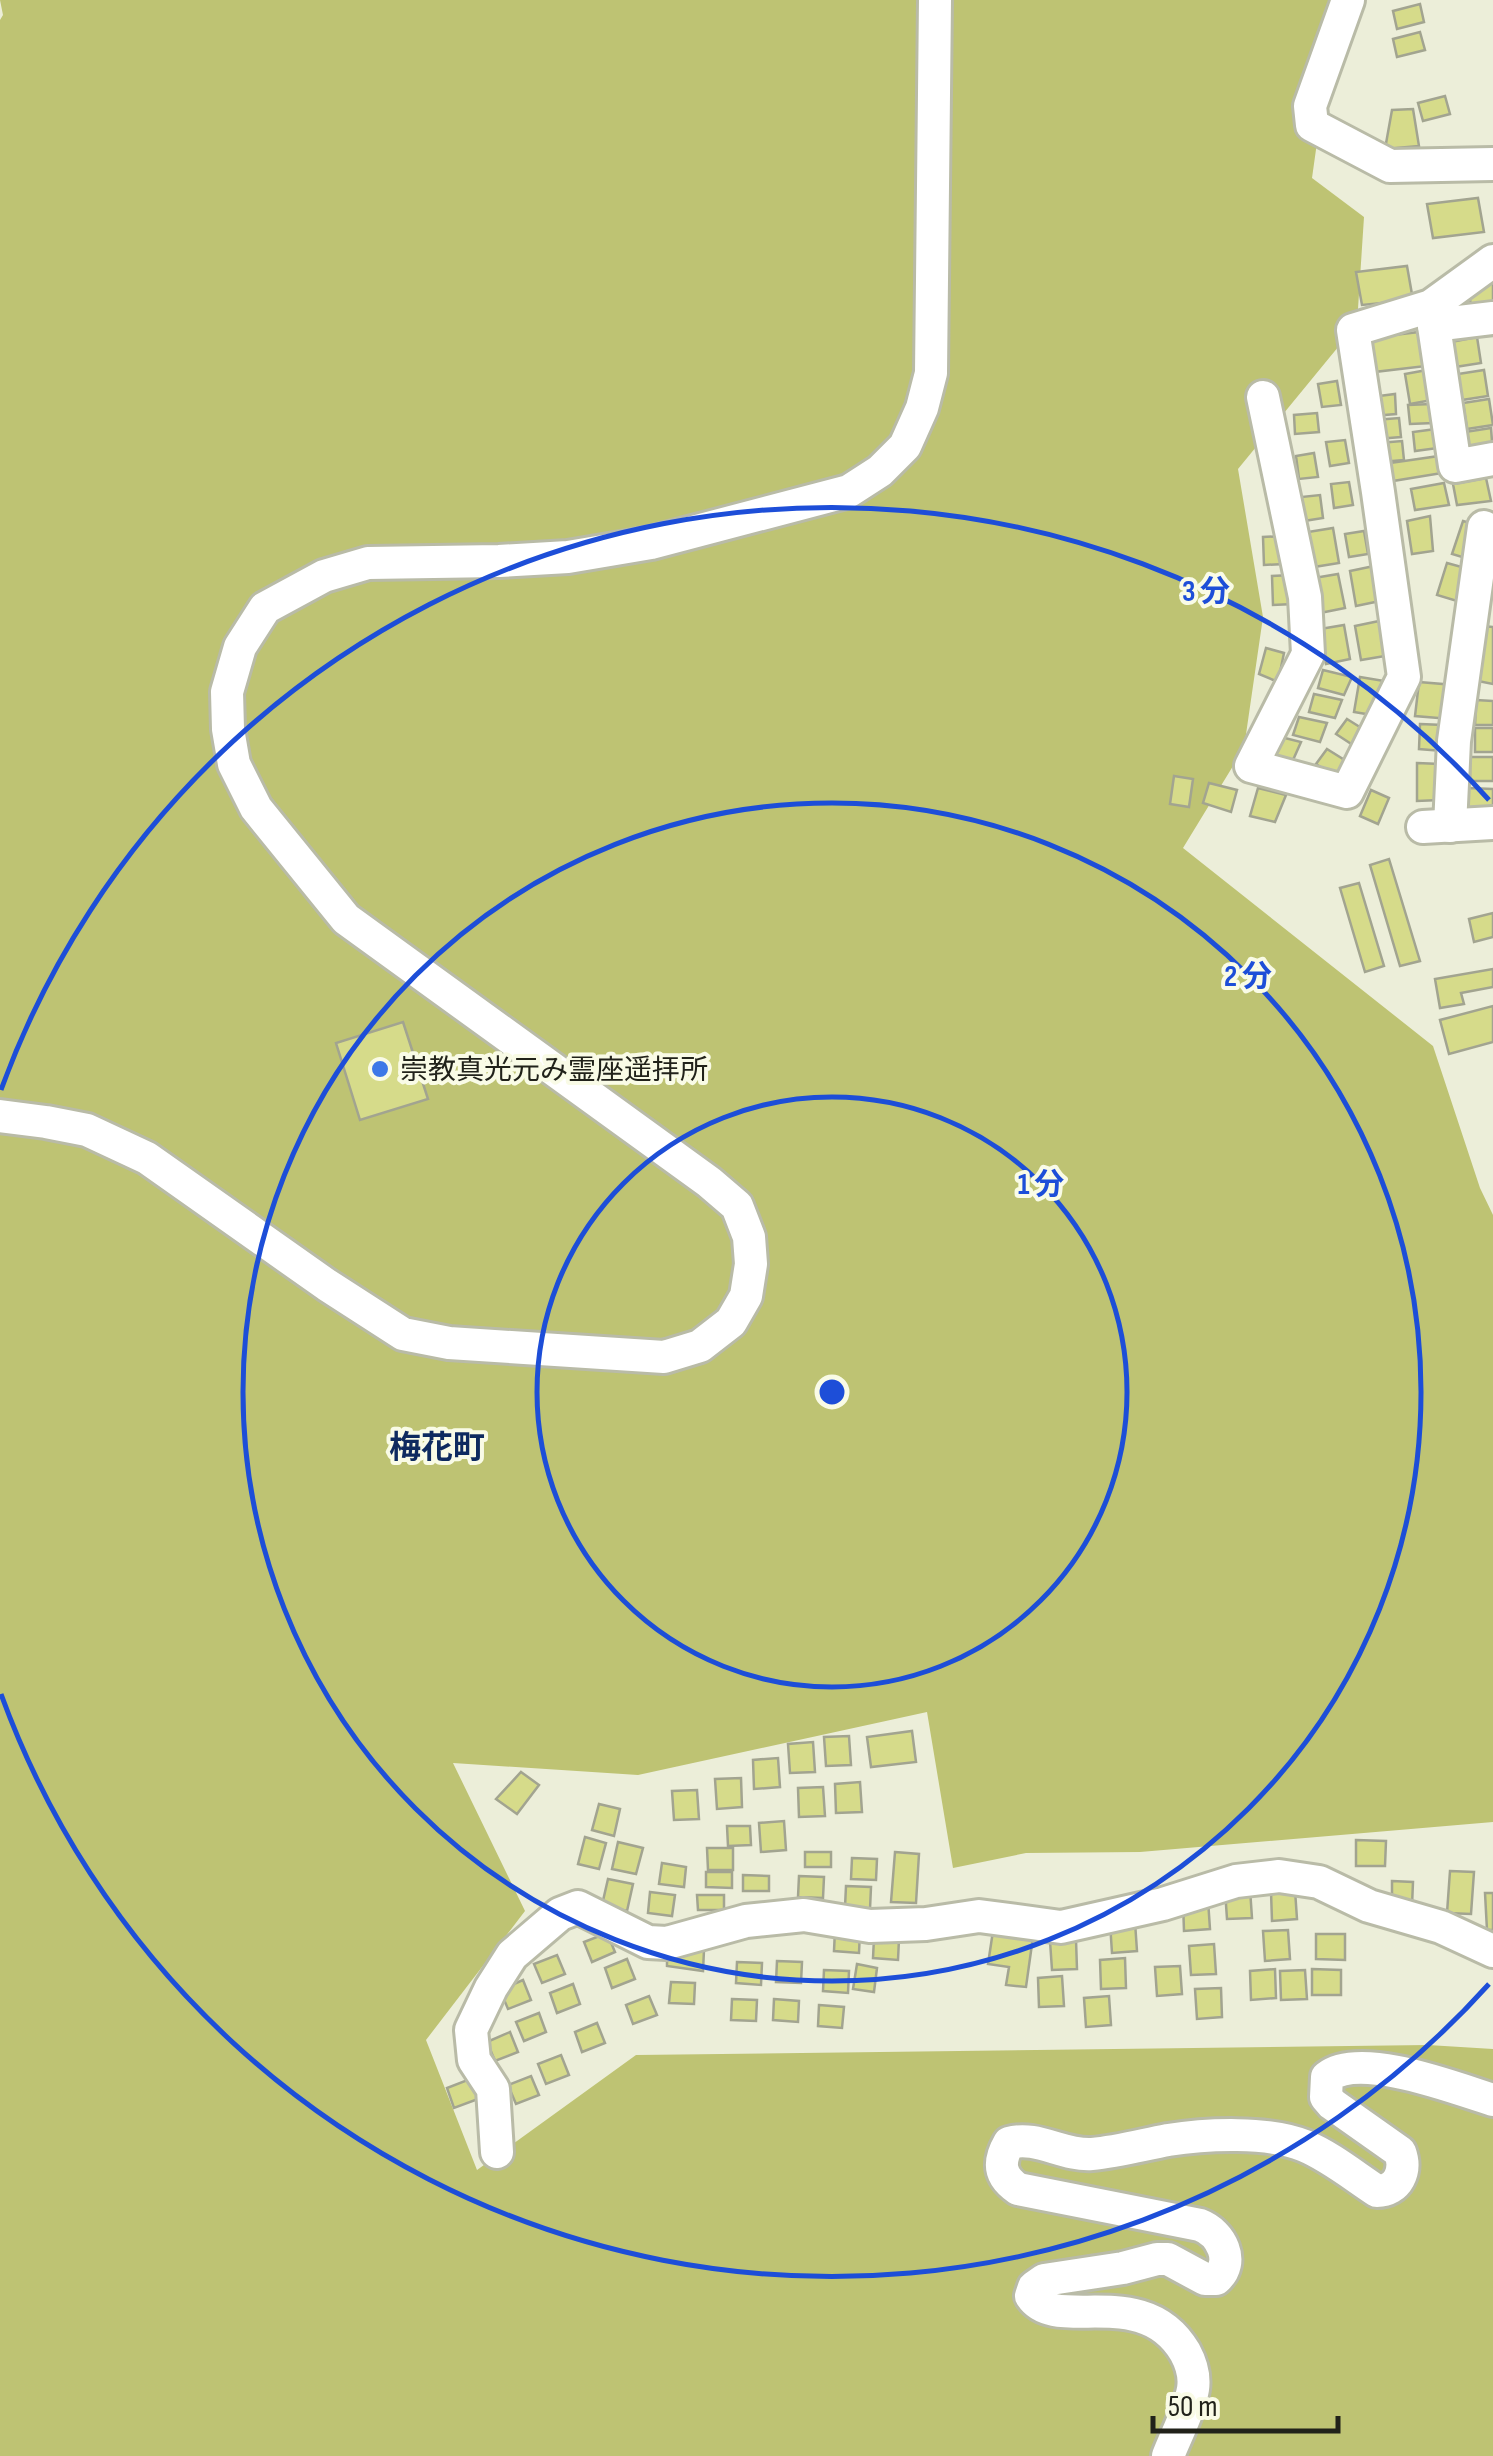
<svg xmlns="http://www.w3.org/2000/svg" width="1493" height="2456" font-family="'Sofia Sans Condensed','Noto Sans JP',sans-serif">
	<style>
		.forest { fill: #bec373 }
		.building { fill: #d6db8a; stroke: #a2a490; stroke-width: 2.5 }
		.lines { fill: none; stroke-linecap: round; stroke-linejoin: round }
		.minor-casing { stroke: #b9bba7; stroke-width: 38 }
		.minor { stroke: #fff; stroke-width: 32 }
		.ring { fill: none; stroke: #1d4ed8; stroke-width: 5 }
		.poi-dot { fill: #3d78e7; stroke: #f9fbe6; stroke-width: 4 }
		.labels { text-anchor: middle; stroke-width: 8; stroke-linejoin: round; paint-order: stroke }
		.poi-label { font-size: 28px; fill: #21221a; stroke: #f9fbe6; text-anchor: start }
		.quarter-label { font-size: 32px; font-weight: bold; fill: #0e2a5f; stroke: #f9fbe6 }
		.centre { fill: #1d4ed8; stroke: #f9fbe6; stroke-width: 5 }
		.ring-label { font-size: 30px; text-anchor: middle; font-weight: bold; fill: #1d4ed8; stroke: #f9fbe6; stroke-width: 8; stroke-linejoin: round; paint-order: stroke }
	</style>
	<rect width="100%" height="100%" fill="#eceed9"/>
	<!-- forest -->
	<path class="forest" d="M0,0H1337L1312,178L1364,217L1357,324L1238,469L1263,617L1244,748L1183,848L1433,1046L1480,1188L1493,1215V1822L1140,1852L1026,1853L953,1868L927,1712L638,1775L453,1763L525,1911L426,2040L477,2170L636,2055L1428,2045L1493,2049V2456H0V20L3,15Z"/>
	<!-- building -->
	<g class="building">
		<path d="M1420,4L1424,22L1397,29L1393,11Z"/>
		<path d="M1420,32L1425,50L1397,57L1393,39Z"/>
		<path d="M1445,96L1450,114L1423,121L1418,103Z"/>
		<path d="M1413,109L1419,146L1385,149L1392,110Z"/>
		<path d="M1478,198L1484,232L1433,238L1427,204Z"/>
		<path d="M1407,266L1413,300L1362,305L1356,272Z"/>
		<path d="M1493,282V309L1472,313L1468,286Z"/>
		<path d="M1419,332L1426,366L1374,372L1369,338Z"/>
		<path d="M1477,337L1481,363L1455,367L1451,342Z"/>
		<path d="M1427,370L1432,400L1410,404L1405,374Z"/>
		<path d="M1484,370L1488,396L1462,400L1458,374Z"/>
		<path d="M1337,381L1341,405L1322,407L1318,384Z"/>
		<path d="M1395,394L1396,414L1373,416L1371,397Z"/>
		<path d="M1489,399L1493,425L1467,429L1463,403Z"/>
		<path d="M1431,404L1433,423L1410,424L1408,405Z"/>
		<path d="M1317,413L1319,432L1295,434L1294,415Z"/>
		<path d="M1399,418L1401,437L1377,439L1375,420Z"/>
		<path d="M1491,428L1493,455L1469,458L1465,432Z"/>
		<path d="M1436,429L1438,448L1415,451L1413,432Z"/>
		<path d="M1345,440L1349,463L1330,466L1326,442Z"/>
		<path d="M1402,441L1404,460L1381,462L1379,443Z"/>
		<path d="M1314,453L1318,477L1299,479L1296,456Z"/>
		<path d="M1439,456L1442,473L1393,481L1390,463Z"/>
		<path d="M1486,478L1491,501L1457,505L1453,484Z"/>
		<path d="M1349,482L1353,505L1334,508L1331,484Z"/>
		<path d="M1444,483L1449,505L1415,510L1411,489Z"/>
		<path d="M1320,495L1323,518L1304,521L1301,497Z"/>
		<path d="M1430,516L1433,551L1412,554L1407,521Z"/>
		<path d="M1463,521L1484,527L1472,560L1452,554Z"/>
		<path d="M1333,528L1339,563L1314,567L1308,532Z"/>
		<path d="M1364,531L1368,554L1349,557L1345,534Z"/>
		<path d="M1282,536L1284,564L1264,565L1263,537Z"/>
		<path d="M1447,563L1469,569L1457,601L1437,595Z"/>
		<path d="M1374,566L1380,601L1356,606L1350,571Z"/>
		<path d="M1338,574L1345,608L1320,613L1314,578Z"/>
		<path d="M1291,575L1293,604L1273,605L1272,576Z"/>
		<path d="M1379,621L1385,656L1361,660L1355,626Z"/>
		<path d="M1344,625L1350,659L1326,664L1320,629Z"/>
		<path d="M1482,626L1493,627V684L1473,680Z"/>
		<path d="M1266,648L1284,653L1278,682L1259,674Z"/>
		<path d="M1323,670L1352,677L1344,695L1318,688Z"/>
		<path d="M1360,677L1384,681L1378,716L1354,712Z"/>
		<path d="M1419,682L1454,685L1450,719L1415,716Z"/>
		<path d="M1314,694L1342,700L1335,718L1309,712Z"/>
		<path d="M1476,700L1493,701V725H1475Z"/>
		<path d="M1299,717L1327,723L1320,742L1293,735Z"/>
		<path d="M1347,719L1371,734L1359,749L1336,734Z"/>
		<path d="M1420,724L1443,725L1442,751L1419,749Z"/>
		<rect x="1475" y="728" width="18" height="24"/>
		<path d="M1273,735L1301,742L1293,760L1267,753Z"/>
		<path d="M1327,749L1351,764L1338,779L1316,764Z"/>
		<rect x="1470" y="757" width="23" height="24"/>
		<path d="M1417,763L1440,764V800L1417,801Z"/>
		<path d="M1174,776L1193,779L1189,807L1170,804Z"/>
		<path d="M1209,783L1237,790L1231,812L1203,803Z"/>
		<path d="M1258,788L1286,795L1275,822L1250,816Z"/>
		<path d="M1468,788L1493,789V813L1467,812Z"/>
		<path d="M1371,790L1389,798L1378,824L1360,816Z"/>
		<path d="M1389,859L1420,961L1400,966L1370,865Z"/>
		<path d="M1359,883L1384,966L1365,972L1340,888Z"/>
		<path d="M1493,913V937L1474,942L1469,919Z"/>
		<path d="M1493,969V987L1461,993L1464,1004L1440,1008L1435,979Z"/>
		<path d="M1493,1006V1042L1449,1054L1440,1020Z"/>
		<path d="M403,1022L428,1099L360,1120L336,1043Z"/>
		<path d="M912,1731L916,1762L871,1767L867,1737Z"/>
		<path d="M849,1736L851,1765L826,1766L824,1737Z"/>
		<path d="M813,1742L815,1772L790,1773L788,1744Z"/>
		<path d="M778,1758L780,1787L754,1789L753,1760Z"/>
		<path d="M521,1772L539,1785L517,1814L496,1799Z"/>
		<path d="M741,1778L742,1807L717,1809L715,1779Z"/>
		<path d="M860,1782L862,1812L836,1813L835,1784Z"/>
		<path d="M823,1787L825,1816L799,1817L798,1788Z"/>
		<path d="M697,1790L699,1819L674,1820L672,1791Z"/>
		<path d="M599,1804L620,1809L614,1836L592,1830Z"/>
		<path d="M784,1821L786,1850L761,1852L759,1823Z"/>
		<path d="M727,1826H750L751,1845L728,1846Z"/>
		<path d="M585,1837L606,1843L599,1869L578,1864Z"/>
		<path d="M1356,1840L1386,1841L1385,1866H1356Z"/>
		<path d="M618,1842L643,1848L636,1874L612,1869Z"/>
		<path d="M707,1848H733V1870H708Z"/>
		<rect x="805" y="1852" width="26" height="15"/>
		<path d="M895,1852L919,1854L916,1903L891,1902Z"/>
		<path d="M852,1858L877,1859L876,1880L851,1879Z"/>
		<path d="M662,1863L686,1867L684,1887L659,1884Z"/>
		<path d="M1450,1871L1474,1872L1471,1914L1447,1913Z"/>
		<path d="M706,1872H732V1888L706,1887Z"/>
		<path d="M743,1875L769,1876V1891H743Z"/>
		<path d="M799,1876L824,1877L823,1898L798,1897Z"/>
		<path d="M608,1879L633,1884L627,1911L602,1905Z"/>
		<path d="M1392,1881L1413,1882L1412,1906L1392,1905Z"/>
		<path d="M846,1886L871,1887L870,1909L845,1907Z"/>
		<path d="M1250,1889L1252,1918L1227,1919L1225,1890Z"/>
		<path d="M1295,1890L1297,1919L1272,1921L1271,1892Z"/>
		<path d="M650,1892L675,1895L672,1916L648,1913Z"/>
		<path d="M1485,1893H1493V1930H1487Z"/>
		<path d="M697,1895H724V1910H698Z"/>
		<path d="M1208,1900L1210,1929L1184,1931L1183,1902Z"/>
		<path d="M1135,1922L1137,1951L1112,1953L1110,1923Z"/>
		<path d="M835,1930L860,1931L859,1953L834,1951Z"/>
		<path d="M1288,1930L1290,1959L1265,1961L1263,1931Z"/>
		<path d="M993,1931L1033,1937L1026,1987L1006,1985L1009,1967L988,1964Z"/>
		<path d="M607,1933L615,1952L592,1962L584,1942Z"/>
		<path d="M1316,1934H1345V1960L1316,1959Z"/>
		<path d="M874,1938L899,1939L898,1960L873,1958Z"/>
		<path d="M1076,1940L1077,1969L1052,1970L1050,1941Z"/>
		<path d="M667,1943L704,1950L703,1971L667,1966Z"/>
		<path d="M1214,1944L1216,1974L1191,1975L1189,1946Z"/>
		<path d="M557,1955L565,1974L542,1983L534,1964Z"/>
		<path d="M1125,1958L1126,1988L1101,1989L1100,1960Z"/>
		<path d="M627,1959L635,1979L612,1988L605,1968Z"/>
		<path d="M777,1961L802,1962L801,1983L776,1982Z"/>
		<path d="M737,1962L762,1963L761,1985L736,1983Z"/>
		<path d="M857,1964L877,1968L874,1992L853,1989Z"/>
		<path d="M1180,1966L1182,1994L1157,1996L1155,1967Z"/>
		<path d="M1275,1969L1276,1998L1251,2000L1250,1971Z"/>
		<path d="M1312,1969L1341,1970V1995H1312Z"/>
		<path d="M824,1970L849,1971L848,1993L823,1991Z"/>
		<path d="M1305,1970L1307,1999L1281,2000L1280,1971Z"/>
		<path d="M1062,1976L1064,2006L1039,2007L1038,1978Z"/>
		<path d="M523,1980L531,2000L508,2009L500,1990Z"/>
		<path d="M671,1982L695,1983L694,2004L669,2003Z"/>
		<path d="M573,1984L580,2004L557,2013L550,1993Z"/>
		<path d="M1221,1988L1222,2017L1197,2019L1195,1989Z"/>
		<path d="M649,1996L657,2015L633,2024L626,2005Z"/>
		<path d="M1109,1996L1111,2025L1086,2027L1084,1998Z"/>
		<path d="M732,1999L757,2000L756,2021L731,2020Z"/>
		<path d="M774,1999L799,2001L798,2022L773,2020Z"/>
		<path d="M819,2005L844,2007L842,2028L818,2026Z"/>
		<path d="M539,2013L546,2032L524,2041L516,2022Z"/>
		<path d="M597,2023L605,2043L582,2052L575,2032Z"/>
		<path d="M510,2032L518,2052L495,2061L487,2042Z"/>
		<path d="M561,2055L569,2075L546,2084L538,2064Z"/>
		<path d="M531,2076L539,2095L516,2104L508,2085Z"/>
		<path d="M470,2079L478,2099L454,2108L447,2088Z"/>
	</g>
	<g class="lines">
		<!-- minor casing -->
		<g class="minor-casing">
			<g id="minor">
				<path d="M1348,0L1310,106L1312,125L1390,166L1493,164"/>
				<path d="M1431,306L1455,466L1493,459"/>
				<path d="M1434,325L1493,318"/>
				<path d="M1263,397L1305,597L1308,654L1251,766L1347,792L1404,677L1378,492L1353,330L1431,306L1493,261"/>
				<path d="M1450,826L1454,741L1484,527"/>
				<path d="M1423,827L1493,823"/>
				<path d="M0,1116L46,1122L87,1130L147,1158L327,1285L403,1334L449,1343L664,1357L700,1346L731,1322L746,1296L751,1264L749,1237L737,1206L709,1182L346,919L256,808L234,764L228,729L227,692L240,647L265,608L324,576L368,563L499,561L568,557L651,543L849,491L880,471L905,446L922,408L931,373L935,0"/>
				<path d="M497,2152L493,2089L474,2060L471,2030L491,1988L512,1955L560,1914L578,1907L648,1942L667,1943L746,1921L804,1915L870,1926L926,1924L979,1916L1061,1927L1163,1904L1236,1881L1279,1876L1319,1882L1369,1906L1441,1927L1493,1951"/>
				<path d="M1168,2456C1176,2435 1189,2412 1193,2389C1195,2376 1191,2363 1185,2352C1143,2281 1056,2334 1031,2296L1034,2287L1044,2280L1123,2268L1157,2259H1168L1205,2279H1216C1236,2262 1221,2233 1200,2225L1018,2189C999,2176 998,2162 1009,2143C1037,2135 1063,2156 1092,2154C1117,2152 1142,2145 1168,2140C1206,2134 1270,2131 1305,2146C1331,2157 1354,2176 1377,2191C1398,2191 1407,2171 1400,2152L1332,2104L1326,2097L1327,2077C1360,2051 1455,2088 1493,2100"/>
			</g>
		</g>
		<!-- minor -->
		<use href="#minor" class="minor"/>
	</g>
	<!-- distance rings -->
	<g class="ring">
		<circle cx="832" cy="1392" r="295"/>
		<circle cx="832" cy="1392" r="589"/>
		<path d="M1489 1984A884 884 0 0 1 1 1694M1 1090A884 884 0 0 1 1489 800"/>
	</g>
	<!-- markers -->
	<circle class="poi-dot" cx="380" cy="1069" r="10"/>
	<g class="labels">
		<!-- poi labels -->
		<g class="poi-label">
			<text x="400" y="1079">崇教真光元み霊座遥拝所</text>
		</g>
		<!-- quarter labels -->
		<g class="quarter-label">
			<text x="437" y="1458">梅花町</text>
		</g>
	</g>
	<circle cx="832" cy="1392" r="15" class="centre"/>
	<g class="ring-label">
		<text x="1206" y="601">3 分</text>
		<text x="1248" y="986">2 分</text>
		<text x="1041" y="1194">1 分</text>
	</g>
	<!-- scale -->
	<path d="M1153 2416v15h185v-15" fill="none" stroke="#21221a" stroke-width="5"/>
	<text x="1168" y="2416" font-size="30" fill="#21221a" stroke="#f9fbe6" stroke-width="8" paint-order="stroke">50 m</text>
</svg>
